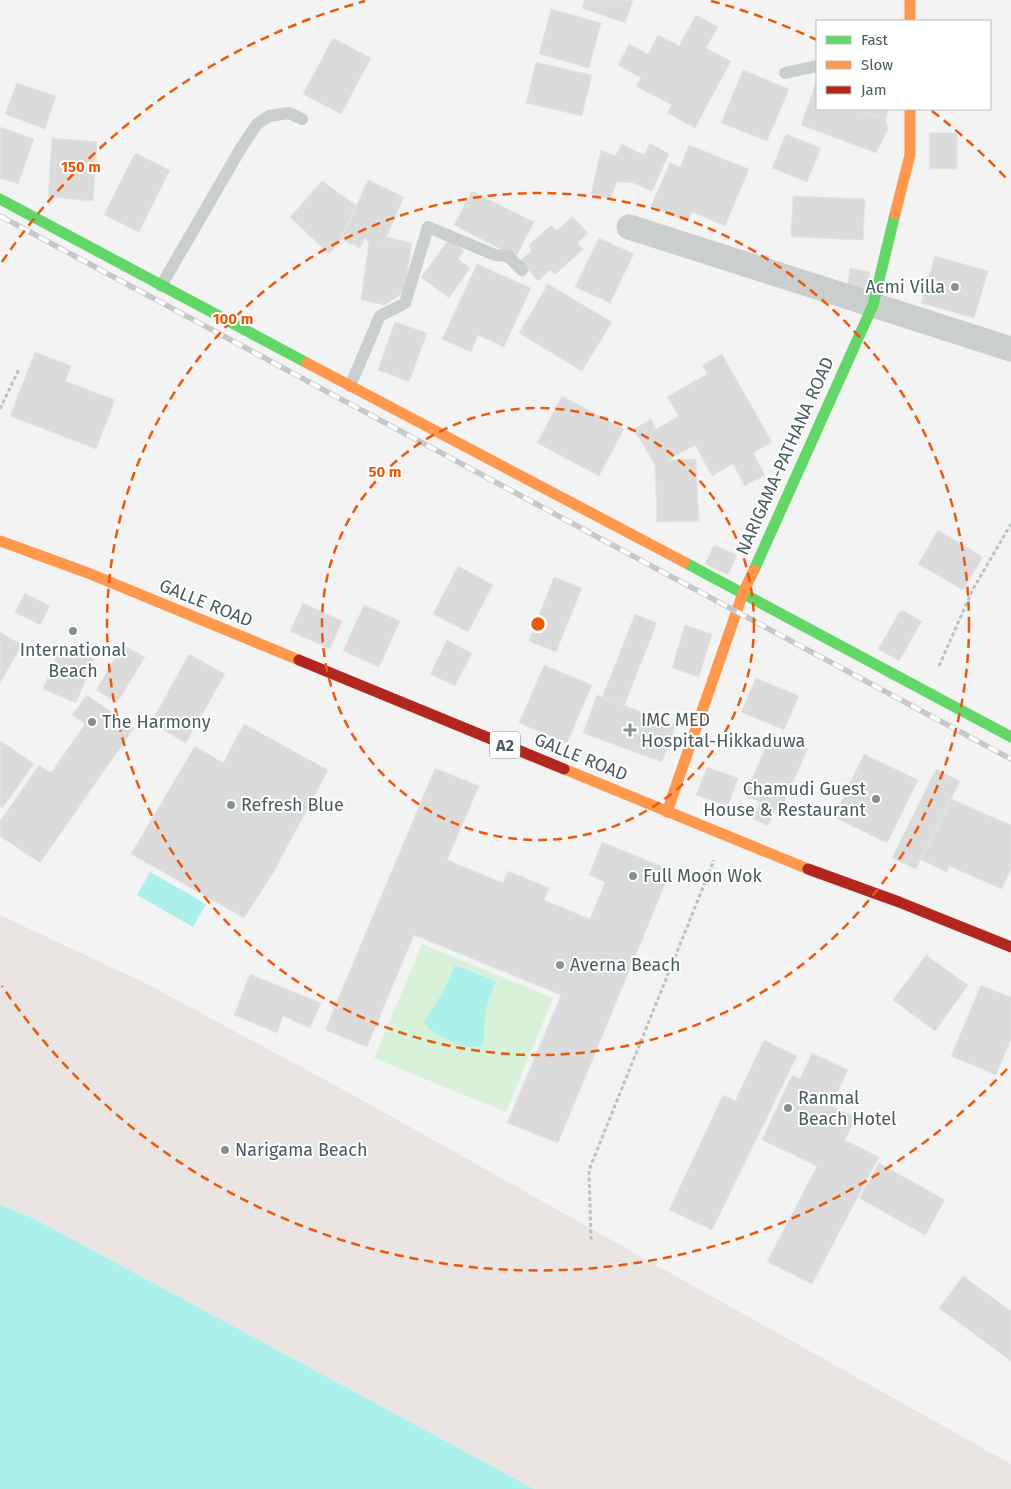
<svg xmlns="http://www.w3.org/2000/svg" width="1011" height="1489" font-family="'Fira Sans',sans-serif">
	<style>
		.green { fill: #d8f2da; fill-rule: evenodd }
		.sand { fill: #eae5e2 }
		.water { fill: #acf0eb }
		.building { fill: #dbdbdc; stroke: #e4e5e6 }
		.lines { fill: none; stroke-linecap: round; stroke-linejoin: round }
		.path { stroke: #bac7bf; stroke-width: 3; stroke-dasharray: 4 2.5; stroke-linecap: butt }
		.lane { stroke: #cacece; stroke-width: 12 }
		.street { stroke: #cacece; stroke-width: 25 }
		.fast { stroke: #63d668; stroke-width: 11 }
		.slow { stroke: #ff974d; stroke-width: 11 }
		.jam { stroke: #b3261e; stroke-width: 11 }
		.rail-casing { stroke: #c6c8c9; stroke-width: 5.5 }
		.rail { stroke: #fff; stroke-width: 4; stroke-dasharray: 11; stroke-linecap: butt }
		.ring { fill: none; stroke: #e8590c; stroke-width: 2.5; stroke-dasharray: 9 6 }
		.poi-dot { fill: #849193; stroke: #fff; stroke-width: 2 }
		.labels { text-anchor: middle; stroke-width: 4; stroke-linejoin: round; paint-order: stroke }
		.shield { fill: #fff; stroke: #808d90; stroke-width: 1 }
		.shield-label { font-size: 16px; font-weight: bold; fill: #495c60 }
		.poi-label { font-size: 18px; fill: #495c60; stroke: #fff; text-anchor: start }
		.street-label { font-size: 18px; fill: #495c60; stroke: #fff }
		.centre { fill: #e8590c; stroke: #fff; stroke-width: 2.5 }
		.ring-label { font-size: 15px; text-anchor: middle; font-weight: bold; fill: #e8590c; stroke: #fff; stroke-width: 4; stroke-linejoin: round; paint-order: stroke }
	</style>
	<rect width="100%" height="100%" fill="#f3f3f3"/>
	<!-- green -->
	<path class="green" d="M422,944L553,998L506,1112L374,1058ZM455,965L496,981L486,1009L483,1047L461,1046L443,992Z"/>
	<!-- sand -->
	<path class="sand" d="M0,915L149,985L353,1095L1011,1464V1489H534L33,1218L0,1205Z"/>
	<!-- water -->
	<g class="water">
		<path d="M150,872L206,904L193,927L137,895Z"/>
		<path d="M455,965L496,981L486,1009L483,1047L461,1046L438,1035L423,1023L443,992Z"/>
		<path d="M0,1205L33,1218L534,1489H0Z"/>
	</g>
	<!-- building -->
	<g class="building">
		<path d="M584,0H633L625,23L582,8Z"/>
		<path d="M551,9L601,23L589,68L539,54Z"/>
		<path d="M696,15L718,27L706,48L731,61L695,128L667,113L672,105L636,86L641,78L618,65L629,44L648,54L658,35L679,46Z"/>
		<path d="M333,38L371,58L341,114L303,94Z"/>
		<path d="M536,62L592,75L582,116L526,103Z"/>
		<path d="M743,70L789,89L767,141L721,123Z"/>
		<path d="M817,80V109H850L886,119L888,129L876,153L801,125Z"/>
		<path d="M17,83L56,96L45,129L5,114Z"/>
		<path d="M850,109H888L886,119Z"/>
		<path d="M0,127L34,139L18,184L0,178Z"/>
		<rect x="929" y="133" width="28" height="36"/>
		<path d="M786,134L821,148L807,182L772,168Z"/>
		<path d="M52,138L97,142L93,201L48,197Z"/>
		<path d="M650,143L669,154L652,191L633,183L617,182L610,199L591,194L601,150L615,156L622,144L644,155Z"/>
		<path d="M689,145L749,169L725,226L692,212L688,222L651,206L670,163L680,167Z"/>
		<path d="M135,153L170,170L139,232L104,215Z"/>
		<path d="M368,180L404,197L382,247L364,239L360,248L341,239Z"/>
		<path d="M322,181L356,205L341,239L329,254L290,217Z"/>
		<path d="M472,191L534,222L516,257L454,225Z"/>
		<path d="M793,196L865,199L863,240L791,237Z"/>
		<path d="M572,216L588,233L577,243L583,249L555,275L550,270L538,281L520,261L531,251L529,245L551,225L557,231Z"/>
		<path d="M386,237L412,243L404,292L385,305L361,300L369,241L382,247Z"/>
		<path d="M599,238L634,254L610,303L575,287Z"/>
		<path d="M449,239L464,251L458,259L470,268L449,298L421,277Z"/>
		<path d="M935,256L988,271L974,318L921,303Z"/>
		<path d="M477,264L531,288L504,347L478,335L471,352L442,339Z"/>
		<path d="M850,268L870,272L866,291L847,288Z"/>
		<path d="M548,284L612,322L582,371L519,333Z"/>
		<path d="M395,322L427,333L409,382L378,370Z"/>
		<path d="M35,352L71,366L65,381L115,400L96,449L10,416Z"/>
		<path d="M722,354L772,442L753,453L765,475L745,486L733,464L712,476L695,445L668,460L696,459L699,521L657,522L655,465L634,429L651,419L656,429L679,416L667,397L707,374L702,365Z"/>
		<path d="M562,396L624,429L599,476L537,443Z"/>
		<path d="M938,530L983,557L963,590L918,564Z"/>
		<path d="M714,545L737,555L728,575L705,564Z"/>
		<path d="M458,566L493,585L468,632L433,614Z"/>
		<path d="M554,577L582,588L556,652L529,641Z"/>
		<path d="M25,593L50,606L40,625L15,612Z"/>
		<path d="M303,603L342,621L330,649L290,631Z"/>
		<path d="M364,605L400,621L379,667L343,651Z"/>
		<path d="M901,610L922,621L899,661L878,649Z"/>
		<path d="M635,614L657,623L624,706L602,698Z"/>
		<path d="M685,625L712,634L699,677L672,668Z"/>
		<path d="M0,632L22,645L0,683Z"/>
		<path d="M447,640L472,653L455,686L430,674Z"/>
		<path d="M61,645L94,659L76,703L43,689Z"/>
		<path d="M123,645L145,657L117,703L96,690Z"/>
		<path d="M189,654L225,674L186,743L151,723Z"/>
		<path d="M544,665L592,685L567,743L519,723Z"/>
		<path d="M756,678L799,696L784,730L741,712Z"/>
		<path d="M87,695L134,728L40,863L0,836V821L39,765L51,773L85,724L72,715Z"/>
		<path d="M597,695L676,725L662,762L583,733Z"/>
		<path d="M244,724L328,770L272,875L244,918L131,854L195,746L223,763Z"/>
		<path d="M772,733L808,748L780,812L775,810L768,826L753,819L760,802L744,796Z"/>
		<path d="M1,741L34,764L2,808L0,806V743Z"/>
		<path d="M864,754L918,780L887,843L834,817Z"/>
		<path d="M707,767L738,778L728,806L696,795Z"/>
		<path d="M435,768L479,786L447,860L503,883L508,871L549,888L544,900L590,919L605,882L589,875L602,842L671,870L558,1143L507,1123L561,995L414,935L367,1047L325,1030Z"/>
		<path d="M936,769L960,781L916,869L892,858Z"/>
		<path d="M951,799L1011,825V868L1002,889L949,866L947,872L921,860Z"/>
		<path d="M926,955L968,985L935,1031L893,1000Z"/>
		<path d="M250,974L321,1003L310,1028L283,1016L277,1033L234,1015Z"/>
		<path d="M981,985L1011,997V1039L996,1075L951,1056Z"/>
		<path d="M764,1040L797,1056L712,1230L669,1210L723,1095L735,1101Z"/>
		<path d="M812,1053L848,1070L831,1106L856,1117L845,1140L879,1157L812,1284L767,1262L817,1166L762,1140L792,1075L800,1079Z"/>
		<path d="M879,1163L945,1200L925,1235L859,1198Z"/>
		<path d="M963,1276L1011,1311V1361L939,1308Z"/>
	</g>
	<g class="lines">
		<!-- path -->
		<g class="path">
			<path d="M0,409L19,369"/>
			<path d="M939,666L973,589L1011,524"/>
			<path d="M591,1240L589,1170L714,860"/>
		</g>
		<!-- lane -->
		<g class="lane">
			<path d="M785,73L817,66"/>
			<path d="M161,286L241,148L257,124L269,116L289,113L302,119"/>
			<path d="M350,386L380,316L405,303L428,227L495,255L508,256L522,270"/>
		</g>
		<!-- street -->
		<path class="street" d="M629,227L1011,349"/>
		<!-- fast -->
		<g class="fast">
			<path d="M0,199L307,363"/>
			<path d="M684,562L1011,737"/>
			<path d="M754,570L873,305L895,214"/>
		</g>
		<!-- slow -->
		<g class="slow">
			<path d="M910,0V21"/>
			<path d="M895,214L910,155V109"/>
			<path d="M307,363L684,562"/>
			<path d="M0,541L88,573L299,660"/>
			<path d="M564,769L808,869"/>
			<path d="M667,812L743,593L754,570"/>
		</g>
		<!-- jam -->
		<g class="jam">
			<path d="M299,660L564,769"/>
			<path d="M808,869L899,902L1011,947"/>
		</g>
		<!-- rail casing -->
		<g class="rail-casing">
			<path id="rail" d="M0,216L1011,759"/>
		</g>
		<!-- rail -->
		<use href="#rail" class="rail"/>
	</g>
	<!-- distance rings -->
	<g class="ring">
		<circle cx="538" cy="624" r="216"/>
		<circle cx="538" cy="624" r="431"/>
		<path d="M1007 1069A647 647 0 0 1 2 986M2 262A647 647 0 0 1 365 1M711 1A647 647 0 0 1 817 40M932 111A647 647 0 0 1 1007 179"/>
	</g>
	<!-- markers -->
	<g class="poi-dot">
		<circle cx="955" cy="287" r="5"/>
		<circle cx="73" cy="631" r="5"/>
		<circle cx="92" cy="722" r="5"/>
		<path d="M627.5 722.5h5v5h5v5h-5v5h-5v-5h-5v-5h5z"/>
		<circle cx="876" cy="799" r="5"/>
		<circle cx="231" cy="805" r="5"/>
		<circle cx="633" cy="876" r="5"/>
		<circle cx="560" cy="965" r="5"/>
		<circle cx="788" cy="1108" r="5"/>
		<circle cx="225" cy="1150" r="5"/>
	</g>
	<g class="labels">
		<!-- shield labels -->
		<rect class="shield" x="490" y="731.5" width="30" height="27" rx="4"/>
		<g class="shield-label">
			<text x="505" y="751">A2</text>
		</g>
		<!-- poi labels -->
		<g class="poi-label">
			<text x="945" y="293" text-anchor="end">Acmi Villa</text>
			<text x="73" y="656" text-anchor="middle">International<tspan x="73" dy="21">Beach</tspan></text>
			<text x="641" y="726">IMC MED<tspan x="641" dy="21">Hospital-Hikkaduwa</tspan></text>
			<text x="102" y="728">The Harmony</text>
			<text x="866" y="795" text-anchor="end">Chamudi Guest<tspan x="866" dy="21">House &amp; Restaurant</tspan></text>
			<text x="241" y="811">Refresh Blue</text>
			<text x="643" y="882">Full Moon Wok</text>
			<text x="570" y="971">Averna Beach</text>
			<text x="798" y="1104">Ranmal<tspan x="798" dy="21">Beach Hotel</tspan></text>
			<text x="235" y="1156">Narigama Beach</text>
		</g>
		<!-- street labels -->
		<g class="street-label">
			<text transform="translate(785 456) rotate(-66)" y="6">NARIGAMA-PATHANA ROAD</text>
			<text transform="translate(206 603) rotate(22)" y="6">GALLE ROAD</text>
			<text transform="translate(581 757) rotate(22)" y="6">GALLE ROAD</text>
		</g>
	</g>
	<circle cx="538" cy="624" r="8" class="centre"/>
	<g class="ring-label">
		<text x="81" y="172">150 m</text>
		<text x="233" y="324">100 m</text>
		<text x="385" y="477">50 m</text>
	</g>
	<!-- legend -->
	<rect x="816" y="20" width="175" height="90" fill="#ffffff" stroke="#b6bebf"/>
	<rect x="826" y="36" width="25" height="8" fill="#63d668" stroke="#b6bebf"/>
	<text x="861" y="45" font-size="15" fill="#495c60">Fast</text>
	<rect x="826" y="61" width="25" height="8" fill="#ff974d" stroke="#b6bebf"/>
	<text x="861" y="70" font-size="15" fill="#495c60">Slow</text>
	<rect x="826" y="86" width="25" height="8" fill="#b3261e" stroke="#b6bebf"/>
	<text x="861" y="95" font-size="15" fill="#495c60">Jam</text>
</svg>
